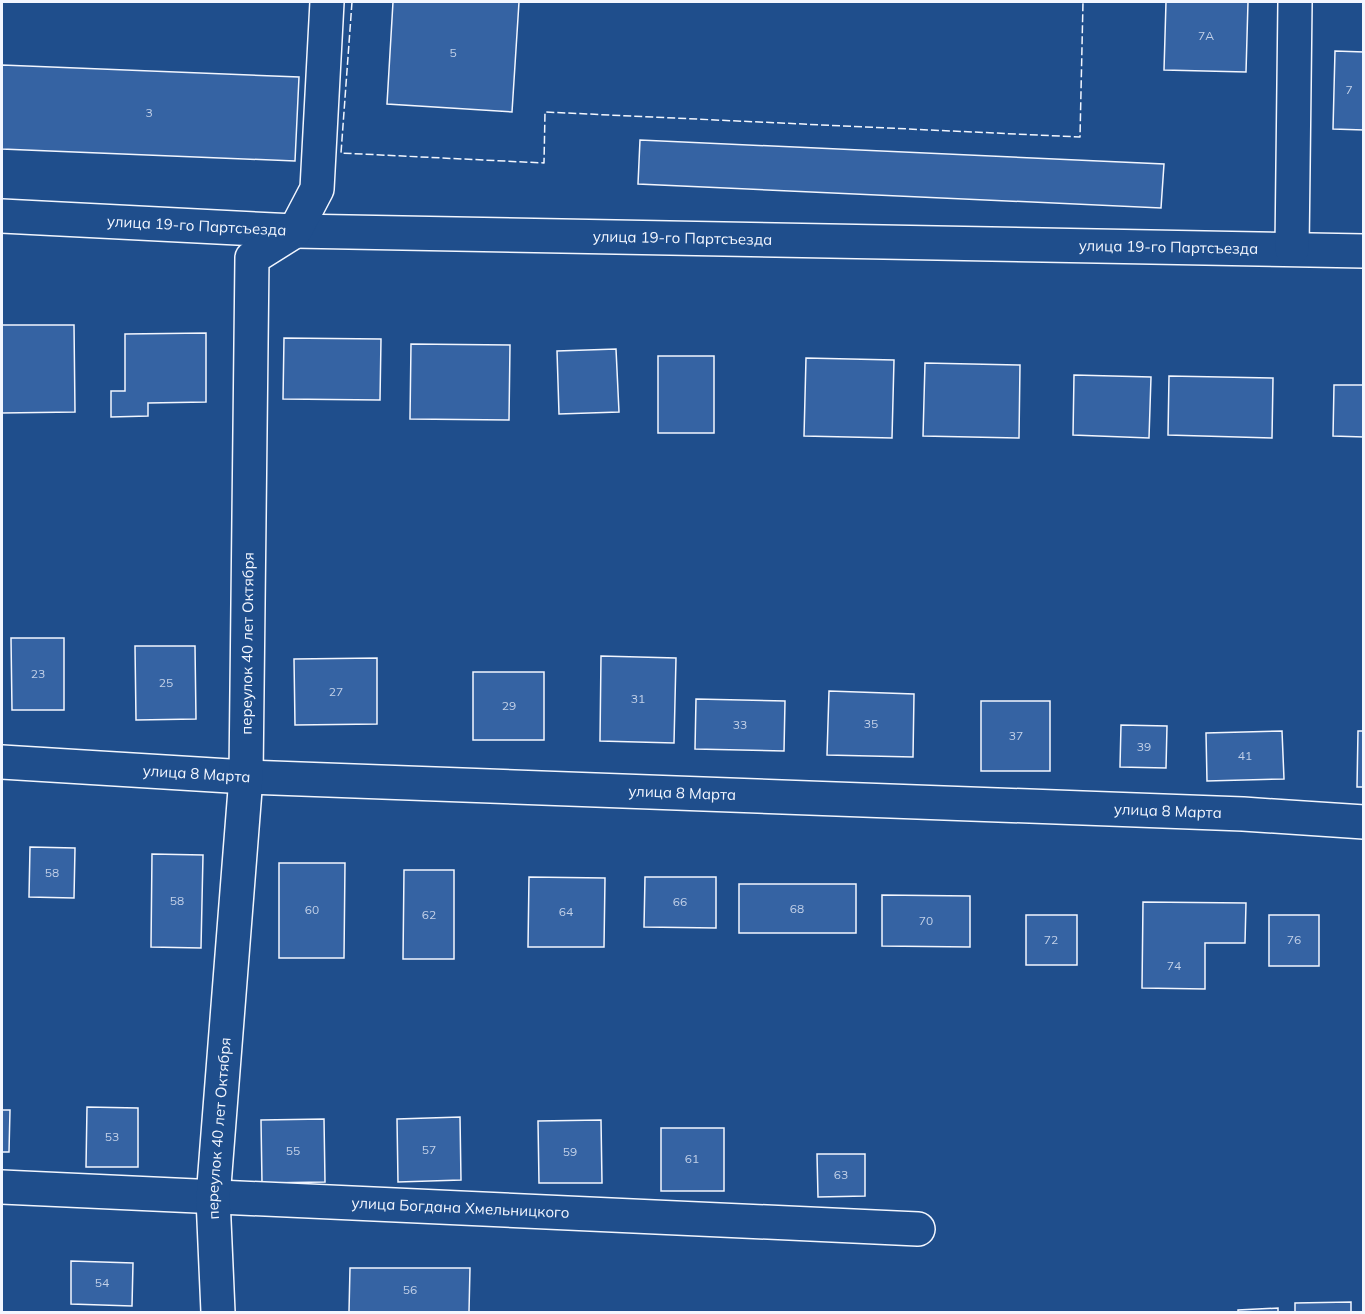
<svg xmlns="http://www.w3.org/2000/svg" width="1365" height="1314" font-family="Mulish,sans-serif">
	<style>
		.building { fill: #3563a3; stroke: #f2f6ff; stroke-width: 1.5 }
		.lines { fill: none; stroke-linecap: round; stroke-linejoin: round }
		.street-casing { stroke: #f2f6ff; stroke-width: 36 }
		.street { stroke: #1f4e8c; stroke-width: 33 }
		.fence { stroke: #f2f6ff; stroke-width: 1.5; stroke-dasharray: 8 3; stroke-linecap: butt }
		.labels { text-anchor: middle; stroke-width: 4.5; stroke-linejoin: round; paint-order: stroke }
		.number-label { font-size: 12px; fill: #c3d1e8 }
		.street-label { font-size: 15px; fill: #f2f6ff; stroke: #1f4e8c }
	</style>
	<rect width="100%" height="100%" fill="#1f4e8c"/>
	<!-- building -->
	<g class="building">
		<path d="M393,2H519L512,112L387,104Z"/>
		<path d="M1166,2H1248L1246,72L1164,70Z"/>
		<path d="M1335,51L1364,52V130L1333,129Z"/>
		<path d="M2,65L299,77L295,161L2,149Z"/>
		<path d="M640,140L1164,164L1161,208L638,184Z"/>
		<path d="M2,325H74L75,412L2,413Z"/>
		<path d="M206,333V402L148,403V416L111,417V391H125V334Z"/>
		<path d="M284,338L381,339L380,400L283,399Z"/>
		<path d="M411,344L510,345L509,420L410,419Z"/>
		<path d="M616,349L619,412L559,414L557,351Z"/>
		<rect x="658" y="356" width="56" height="77"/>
		<path d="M806,358L894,360L892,438L804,436Z"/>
		<path d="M925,363L1020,365L1019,438L923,436Z"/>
		<path d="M1074,375L1151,377L1149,438L1073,435Z"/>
		<path d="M1169,376L1273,378L1272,438L1168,435Z"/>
		<path d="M1334,385H1364V437L1333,436Z"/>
		<path d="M11,638H64V710H12Z"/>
		<path d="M135,646H195L196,719L136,720Z"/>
		<path d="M601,656L676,658L674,743L600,741Z"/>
		<path d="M377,658V724L295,725L294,659Z"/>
		<rect x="473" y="672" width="71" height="68"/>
		<path d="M829,691L914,694L913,757L827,755Z"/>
		<path d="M696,699L785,701L784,751L695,749Z"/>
		<rect x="981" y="701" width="69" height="70"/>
		<path d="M1121,725L1167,726L1166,768L1120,767Z"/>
		<path d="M1282,731L1284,779L1207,781L1206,733Z"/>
		<path d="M1358,731H1364V787H1357Z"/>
		<path d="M30,847L75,848L74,898L29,897Z"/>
		<path d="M152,854L203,855L201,948L151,947Z"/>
		<path d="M279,863H345L344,958H279Z"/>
		<path d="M404,870H454V959H403Z"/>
		<path d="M529,877L605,878L604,947H528Z"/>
		<path d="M645,877H716V928L644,927Z"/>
		<rect x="739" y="884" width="117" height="49"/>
		<path d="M882,895L970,896V947L882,946Z"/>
		<path d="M1143,902L1246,903L1245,943H1205V989L1142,988Z"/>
		<rect x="1026" y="915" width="51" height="50"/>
		<rect x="1269" y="915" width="50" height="51"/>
		<path d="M87,1107L138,1108V1167H86Z"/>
		<path d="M2,1110H10L9,1152H2Z"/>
		<path d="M460,1117L461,1180L398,1182L397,1119Z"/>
		<path d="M324,1119L325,1182L262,1183L261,1120Z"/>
		<path d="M601,1120L602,1183H539L538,1121Z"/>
		<rect x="661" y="1128" width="63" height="63"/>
		<path d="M817,1154H865V1196L818,1197Z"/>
		<path d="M71,1261L133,1263L132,1306L71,1304Z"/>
		<path d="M350,1268H470L469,1312H349Z"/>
		<path d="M1351,1302V1312H1295V1303Z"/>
		<path d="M1278,1308V1312H1238V1310Z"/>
	</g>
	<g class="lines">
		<!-- street casing -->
		<g class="street-casing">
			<g id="street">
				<path id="s1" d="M2,216L295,231L1364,251"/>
				<path d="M1292,249L1295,2"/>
				<path id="s2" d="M2,762L246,777L1243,814L1364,822"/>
				<path id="s3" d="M2,1187L918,1229"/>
				<path id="s4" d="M218,1312L213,1198L246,777L252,258L295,231L317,189L327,2"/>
			</g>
		</g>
		<!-- street -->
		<use href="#street" class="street"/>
		<!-- fence -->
		<path class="fence" d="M352,2L341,153L544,163L545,112L1080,137L1083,2"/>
	</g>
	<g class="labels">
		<!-- number labels -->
		<g class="number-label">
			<text x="1206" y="40">7А</text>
			<text x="453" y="57">5</text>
			<text x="1349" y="94">7</text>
			<text x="149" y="117">3</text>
			<text x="38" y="678">23</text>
			<text x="166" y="687">25</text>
			<text x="336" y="696">27</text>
			<text x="638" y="703">31</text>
			<text x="509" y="710">29</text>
			<text x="871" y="728">35</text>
			<text x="740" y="729">33</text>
			<text x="1016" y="740">37</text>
			<text x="1144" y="751">39</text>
			<text x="1245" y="760">41</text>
			<text x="52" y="877">58</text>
			<text x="177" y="905">58</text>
			<text x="680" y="906">66</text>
			<text x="797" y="913">68</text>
			<text x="312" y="914">60</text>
			<text x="566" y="916">64</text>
			<text x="429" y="919">62</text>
			<text x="926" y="925">70</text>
			<text x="1051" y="944">72</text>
			<text x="1294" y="944">76</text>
			<text x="1174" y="970">74</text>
			<text x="112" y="1141">53</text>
			<text x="429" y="1154">57</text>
			<text x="293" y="1155">55</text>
			<text x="570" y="1156">59</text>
			<text x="692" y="1163">61</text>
			<text x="841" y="1179">63</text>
			<text x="102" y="1287">54</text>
			<text x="410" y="1294">56</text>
		</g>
		<!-- street labels -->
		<g class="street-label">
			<text dy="5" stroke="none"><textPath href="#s1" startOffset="195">улица 19-го Партсъезда</textPath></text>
			<text dy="5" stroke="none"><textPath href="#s1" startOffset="681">улица 19-го Партсъезда</textPath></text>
			<text dy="5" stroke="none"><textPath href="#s1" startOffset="1167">улица 19-го Партсъезда</textPath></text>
			<text dy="5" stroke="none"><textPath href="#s4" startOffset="670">переулок 40 лет Октября</textPath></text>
			<text dy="5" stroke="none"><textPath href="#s2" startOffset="195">улица 8 Марта</textPath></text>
			<text dy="5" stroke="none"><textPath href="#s2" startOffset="681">улица 8 Марта</textPath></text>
			<text dy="5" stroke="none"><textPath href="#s2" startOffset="1167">улица 8 Марта</textPath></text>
			<text dy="5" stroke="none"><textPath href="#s4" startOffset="184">переулок 40 лет Октября</textPath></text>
			<text dy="5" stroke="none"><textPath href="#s3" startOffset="459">улица Богдана Хмельницкого</textPath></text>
		</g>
	</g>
	<!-- border -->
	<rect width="1365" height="1314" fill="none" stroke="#f2f6ff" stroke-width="6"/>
</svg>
